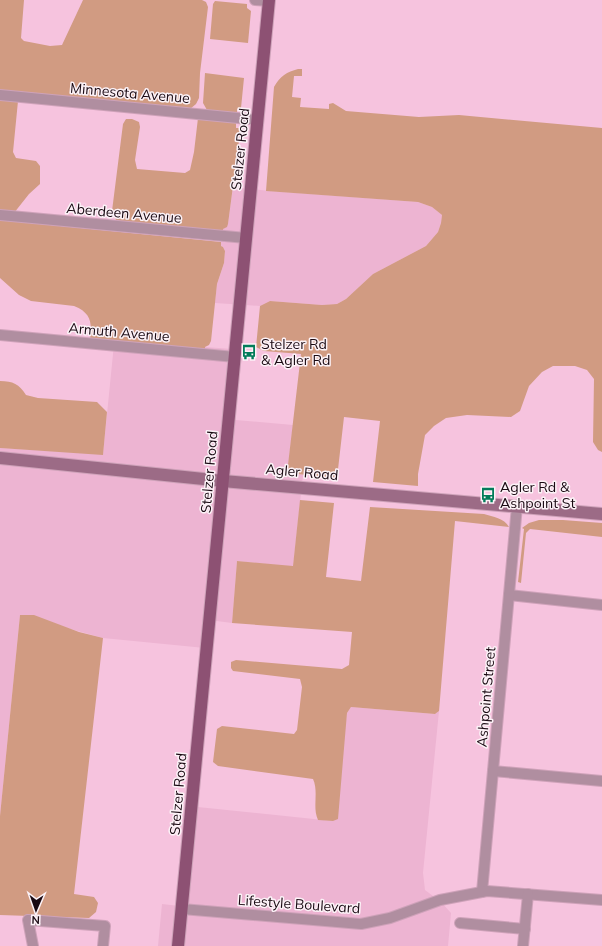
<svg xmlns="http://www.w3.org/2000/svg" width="602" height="946" font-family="Mulish,sans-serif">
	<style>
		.built { fill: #edb4d2 }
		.green { fill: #d19b82 }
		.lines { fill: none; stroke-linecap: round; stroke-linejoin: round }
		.minor-casing { stroke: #cea2b9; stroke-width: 12 }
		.secondary-casing { stroke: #cea2b9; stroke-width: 14 }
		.primary-casing { stroke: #cea2b9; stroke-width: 14 }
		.minor { stroke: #b08ea0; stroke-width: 10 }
		.secondary { stroke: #9c6b86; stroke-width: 12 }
		.primary { stroke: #8d5173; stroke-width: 12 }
		.labels { text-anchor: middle; stroke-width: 3; stroke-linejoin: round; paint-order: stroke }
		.street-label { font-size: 14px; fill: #190912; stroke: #fcf2f7 }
		.poi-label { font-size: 14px; fill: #190912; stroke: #fcf2f7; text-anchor: start }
	</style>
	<rect width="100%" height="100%" fill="#f6c3de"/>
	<!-- built -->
	<g class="built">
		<path d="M233,187L270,191L418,202L432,207L442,215L441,223L438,232L426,246L373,274L346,299L337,304L322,305L270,301L260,306L215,303L217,284L224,263L225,251L223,247L221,246V242L223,229L228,224Z"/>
		<path d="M114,344L205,351V347L232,349L224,419L293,425L287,473L303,475L293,567L237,561L232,623L209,620L205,648L103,638L20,615L0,816V448L103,454Z"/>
		<path d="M351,707L435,714L439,711L423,873L425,890L441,902L451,913L448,946H158L162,904L179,906L188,806L333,821L347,713Z"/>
	</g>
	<!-- green -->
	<g class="green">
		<path d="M0,0H24L21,38L24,41L50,46L62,45L83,0H202L206,2L208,7L200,73L199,98L196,104L190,109L0,92Z"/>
		<path d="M215,1L247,4V8L251,11L248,43L210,39L213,4Z"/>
		<path d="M298,69H302V76H294L292,97L301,98L300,107L329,109V104L333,103L346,111L419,117L459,115L602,128V452L598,450L593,442L594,379L587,370L575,366H553L542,372L529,386L520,411L511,417L467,415L446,418L434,426L425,435L418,474V486L373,482L380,421L344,417L337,478L287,473L301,354L264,351L256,347L260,306L270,301L322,305L337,304L346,299L373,274L426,246L438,232L441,223L442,215L432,207L418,202L266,191L274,87C280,76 287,72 298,69Z"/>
		<path d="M205,73L244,78L241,108L237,109V115L207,110L203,103Z"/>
		<path d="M0,99L18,101L13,152L16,158L36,161L40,166V184L29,194L14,213L0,214Z"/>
		<path d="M198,118L236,123V128H239L240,133L228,224L227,227L223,229V233L123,225L116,220L112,211L123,124L126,119H132L139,122L140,127L135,160L137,169L185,173L190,170L194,152Z"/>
		<path d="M0,220L221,242V246L223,247L225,251L224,263L217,284L211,341L209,345L205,347V351L90,340C92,324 92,313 74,306L31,301L19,295L0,278Z"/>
		<path d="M0,381C13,381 19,384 26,395L38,398L97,402L107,412L103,455L0,448Z"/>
		<path d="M300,500L334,503L326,577L361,581L370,507L484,514C493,517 504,518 509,527L455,521L439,711L435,714L351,707L347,713L338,819L333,821L318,820C312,807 319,792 313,779L218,766L213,762L217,729L222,726L294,734L297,730L302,687L300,679L233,671L231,668V662L236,660L342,669L349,665L352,632L232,623L237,561L293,566Z"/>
		<path d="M539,520H563L602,523V537L530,529L526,533L521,583L518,582L524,529L522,528L529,523Z"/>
		<path d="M20,615H34L79,632L103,638L74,894L94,897L98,903L96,912L89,918L0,915V816Z"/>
	</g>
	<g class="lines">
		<!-- minor casing -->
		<g class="minor-casing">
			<g id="minor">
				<path d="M255,0L269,1"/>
				<path d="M0,95L258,120"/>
				<path d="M0,215L246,238"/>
				<path d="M0,335L235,357"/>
				<path d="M509,595L602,605"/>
				<path d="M493,771L602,781"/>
				<path d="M482,892L517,506"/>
				<path d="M182,909L361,924L390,918L440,900L487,891L602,900"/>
				<path d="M460,923L525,929"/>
				<path d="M33,946L28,920L105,926L103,946"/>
				<path d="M523,946L528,894"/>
			</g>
		</g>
		<!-- secondary casing -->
		<g class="secondary-casing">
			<path id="secondary" d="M0,458L223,481L602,514"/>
		</g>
		<!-- primary casing -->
		<g class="primary-casing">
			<path id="primary" d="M178,946L269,0"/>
		</g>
		<!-- minor -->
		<use href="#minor" class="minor"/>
		<!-- secondary -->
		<use href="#secondary" class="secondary"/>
		<!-- primary -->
		<use href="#primary" class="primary"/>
	</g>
	<!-- icons -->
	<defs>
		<g id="bus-bare" transform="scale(1.2)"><path d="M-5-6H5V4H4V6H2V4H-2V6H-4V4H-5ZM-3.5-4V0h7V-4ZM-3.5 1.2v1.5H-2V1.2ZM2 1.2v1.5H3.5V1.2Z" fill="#027c5a" stroke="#fcf2f7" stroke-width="2.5" paint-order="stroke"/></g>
	</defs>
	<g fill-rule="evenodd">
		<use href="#bus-bare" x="249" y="352"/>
		<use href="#bus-bare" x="488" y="495"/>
	</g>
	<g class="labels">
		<!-- street labels -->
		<g class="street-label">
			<text transform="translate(130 93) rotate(5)" y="5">Minnesota Avenue</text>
			<text transform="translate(240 149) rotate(-84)" y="5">Stelzer Road</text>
			<text transform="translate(124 213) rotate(5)" y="5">Aberdeen Avenue</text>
			<text transform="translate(119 332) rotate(5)" y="5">Armuth Avenue</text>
			<text transform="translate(209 472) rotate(-85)" y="5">Stelzer Road</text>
			<text transform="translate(302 472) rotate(5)" y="5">Agler Road</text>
			<text transform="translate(486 697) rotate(-85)" y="5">Ashpoint Street</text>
			<text transform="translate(178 794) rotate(-85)" y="5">Stelzer Road</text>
			<text transform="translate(299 904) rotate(4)" y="5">Lifestyle Boulevard</text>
		</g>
		<!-- poi labels -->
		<g class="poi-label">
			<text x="261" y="349">Stelzer Rd<tspan x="261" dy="16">&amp; Agler Rd</tspan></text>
			<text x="500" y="492">Agler Rd &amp;<tspan x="500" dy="16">Ashpoint St</tspan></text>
		</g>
	</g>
	<!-- north arrow -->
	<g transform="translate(36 910) rotate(182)" stroke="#fcf2f7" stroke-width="3" paint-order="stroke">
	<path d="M0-3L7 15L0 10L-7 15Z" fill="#190912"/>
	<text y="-6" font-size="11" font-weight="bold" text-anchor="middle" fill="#190912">N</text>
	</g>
</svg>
